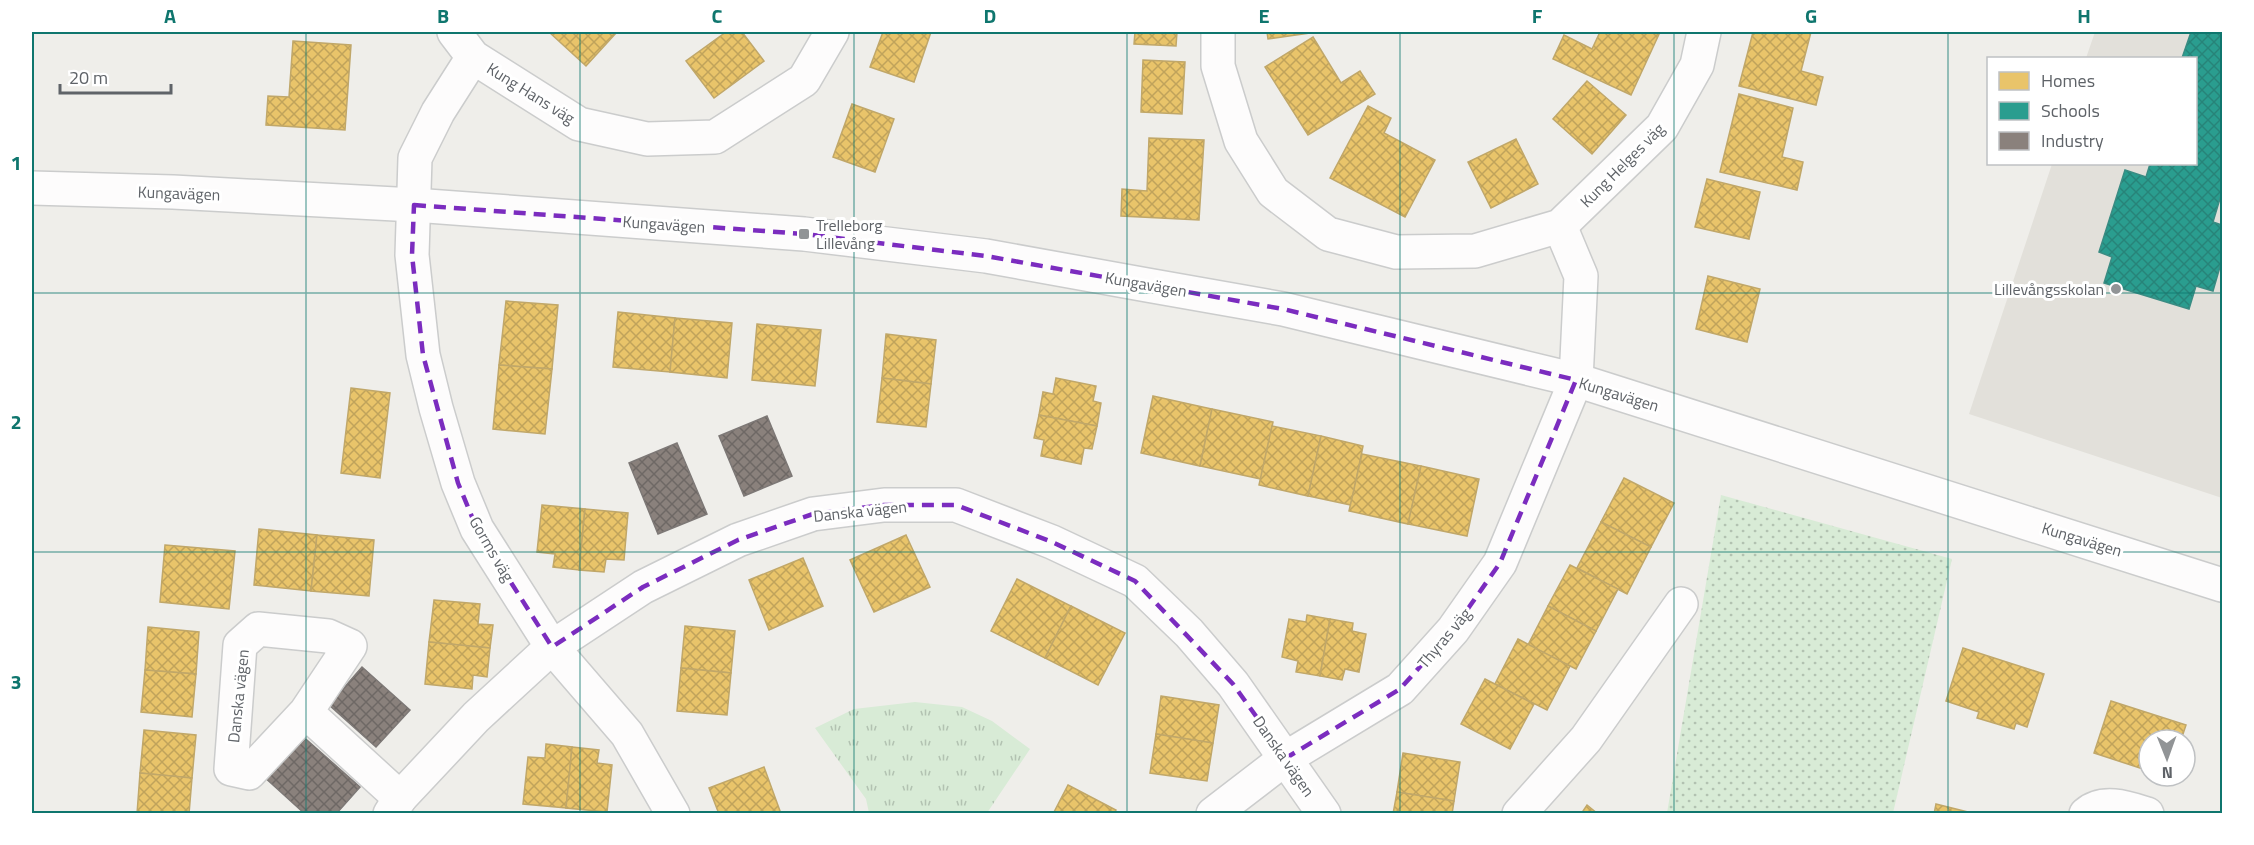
<svg xmlns="http://www.w3.org/2000/svg" width="2254" height="845" font-family="'Titillium Web',sans-serif">
	<style>
		.education { fill: #e2e0da }
		.grass { fill: url(#grass-tufts) }
		.park { fill: url(#park-dots) }
		.homes { fill: url(#homes-cross-hatch); stroke: #c0a769; stroke-width: 1.5 }
		.schools { fill: url(#schools-cross-hatch); stroke: #3a8c83; stroke-width: 1.5 }
		.industry { fill: url(#industry-cross-hatch); stroke: #7d7876; stroke-width: 1.5 }
		.lines { fill: none; stroke-linecap: round; stroke-linejoin: round }
		.street-casing { stroke: #cbcccc; stroke-width: 36 }
		.street { stroke: #fdfcfc; stroke-width: 33 }
		.marked { fill: none; stroke: #7b2cbf; stroke-width: 4.5; stroke-dasharray: 12 8; stroke-linejoin: round }
		.grid { fill: none; stroke: #0f766e; stroke-width: 1.5; stroke-opacity: 0.55 }
		.poi-dot { fill: #919496; stroke: #fff; stroke-width: 2 }
		.labels { text-anchor: middle; stroke-width: 6; stroke-linejoin: round; paint-order: stroke }
		.street-label { font-size: 16px; fill: #5f6368; stroke: #fff }
		.poi-label { font-size: 16px; fill: #5f6368; stroke: #fff; text-anchor: start }
		.neatline { fill: none; stroke: #0f766e; stroke-width: 2 }
		.grid-label { font-size: 20px; text-anchor: middle; font-weight: bold; fill: #0f766e }
	</style>
	<defs>
		<pattern id="grass-tufts" width="24" height="20" patternUnits="userSpaceOnUse" patternTransform="scale(1.5)"><rect width="24" height="20" fill="#d8ebd6"/><path d="M3 7l-1-3M5 7V3M7 7l1-3M15 17l-1-3M17 17v-4M19 17l1-3" fill="none" stroke="#b2c2b1"/></pattern>
		<pattern id="park-dots" width="8" height="8" patternUnits="userSpaceOnUse" patternTransform="scale(1.5)"><rect width="8" height="8" fill="#d8ebd6"/><path d="M2 2h.1M6 6h.1" fill="none" stroke="#b2c2b1" stroke-width="1.8" stroke-linecap="round"/></pattern>
		<pattern id="homes-cross-hatch" width="8" height="8" patternUnits="userSpaceOnUse" patternTransform="scale(1.5)"><rect width="8" height="8" fill="#e9c46a"/><path d="M0 0l8 8M0 8l8-8" fill="none" stroke="#c0a35b"/></pattern>
		<pattern id="schools-cross-hatch" width="8" height="8" patternUnits="userSpaceOnUse" patternTransform="scale(1.5)"><rect width="8" height="8" fill="#2a9d8f"/><path d="M0 0l8 8M0 8l8-8" fill="none" stroke="#278479"/></pattern>
		<pattern id="industry-cross-hatch" width="8" height="8" patternUnits="userSpaceOnUse" patternTransform="scale(1.5)"><rect width="8" height="8" fill="#8a817c"/><path d="M0 0l8 8M0 8l8-8" fill="none" stroke="#6e6865"/></pattern>
	</defs>
	<rect width="100%" height="100%" fill="#efeeea"/>
	<!-- education -->
	<path class="education" d="M2095,32H2222V498L1969,414L2052,164H2196V58H2086Z"/>
	<!-- grass -->
	<path class="grass" d="M915,702L962,707L992,721L1030,749L987,813H869L866,799L815,728L854,709Z"/>
	<!-- park -->
	<path class="park" d="M1721,495L1952,559L1893,813H1667Z"/>
	<!-- homes -->
	<g class="homes">
		<path d="M549,32H617L586,66Z"/>
		<path d="M726,32H742L764,61L714,98L686,61Z"/>
		<path d="M883,32H931L914,82L870,67Z"/>
		<path d="M1135,32H1177L1176,46L1134,44Z"/>
		<path d="M1267,32H1317L1268,39Z"/>
		<path d="M1600,32H1660L1631,95L1553,59L1564,35L1592,49Z"/>
		<path d="M1753,32H1811L1801,71L1823,77L1816,105L1739,86Z"/>
		<path d="M1313,37L1341,83L1360,71L1375,94L1308,135L1265,67Z"/>
		<path d="M293,41L351,45L345,130L266,125L268,96L289,97Z"/>
		<path d="M1143,60L1185,62L1182,114L1141,112Z"/>
		<path d="M1587,81L1626,115L1592,154L1553,119Z"/>
		<path d="M1739,94L1793,108L1782,157L1803,162L1797,190L1720,172Z"/>
		<path d="M852,104L894,119L875,172L833,157Z"/>
		<path d="M1368,106L1391,118L1384,133L1435,160L1405,217L1330,178Z"/>
		<path d="M1149,138L1204,140L1199,220L1121,216L1122,189L1147,191Z"/>
		<path d="M1516,139L1538,184L1491,208L1468,162Z"/>
		<path d="M1707,179L1760,192L1749,239L1695,227Z"/>
		<path d="M1708,276L1760,289L1747,342L1696,329Z"/>
		<path d="M506,301L558,305L552,369L499,365Z"/>
		<path d="M618,312L675,318L670,372L613,367Z"/>
		<path d="M675,318L732,323L727,378L670,372Z"/>
		<path d="M757,324L821,330L815,386L752,380Z"/>
		<path d="M886,334L936,340L931,384L882,378Z"/>
		<path d="M499,365L552,369L545,434L493,429Z"/>
		<path d="M882,378L931,384L926,427L877,422Z"/>
		<path d="M1056,378L1096,386L1093,401L1101,403L1097,426L1039,415L1043,392L1053,394Z"/>
		<path d="M351,388L390,393L380,478L341,473Z"/>
		<path d="M1153,396L1212,409L1200,466L1141,453Z"/>
		<path d="M1212,409L1273,422L1261,479L1200,466Z"/>
		<path d="M1039,415L1097,426L1092,449L1084,448L1081,464L1041,456L1044,440L1034,438Z"/>
		<path d="M1272,426L1321,436L1308,496L1259,485Z"/>
		<path d="M1321,436L1363,446L1351,505L1308,496Z"/>
		<path d="M1362,454L1421,466L1408,524L1349,511Z"/>
		<path d="M1421,466L1479,479L1467,536L1408,524Z"/>
		<path d="M1624,478L1674,503L1651,547L1601,522Z"/>
		<path d="M542,505L585,509L579,570L553,567L555,554L537,552Z"/>
		<path d="M585,509L628,513L624,560L606,559L604,572L579,570Z"/>
		<path d="M1601,522L1651,547L1627,594L1577,568Z"/>
		<path d="M259,529L317,535L311,591L254,585Z"/>
		<path d="M317,535L374,540L369,596L311,591Z"/>
		<path d="M906,535L930,587L874,612L850,560Z"/>
		<path d="M165,545L235,551L229,609L160,602Z"/>
		<path d="M803,558L823,606L769,630L749,580Z"/>
		<path d="M1570,565L1618,589L1596,631L1548,606Z"/>
		<path d="M1017,579L1071,606L1045,658L991,631Z"/>
		<path d="M434,600L480,604L478,624L493,625L490,648L429,642Z"/>
		<path d="M1071,606L1125,633L1098,685L1045,658Z"/>
		<path d="M1548,606L1596,631L1576,669L1528,645Z"/>
		<path d="M1307,615L1330,619L1320,676L1296,672L1298,661L1282,657L1289,619L1306,622Z"/>
		<path d="M1330,619L1353,623L1352,631L1366,634L1359,672L1345,669L1342,680L1320,676Z"/>
		<path d="M685,626L735,631L731,673L681,668Z"/>
		<path d="M148,627L199,632L196,674L145,670Z"/>
		<path d="M1518,639L1570,666L1547,710L1495,684Z"/>
		<path d="M429,642L490,648L487,677L473,675L472,689L425,684Z"/>
		<path d="M1963,648L2044,674L2027,727L2016,723L2014,729L1977,718L1979,712L1946,701Z"/>
		<path d="M681,668L731,673L727,715L677,711Z"/>
		<path d="M145,670L196,674L192,717L141,712Z"/>
		<path d="M1485,679L1534,704L1510,749L1461,724Z"/>
		<path d="M1161,696L1219,705L1213,743L1156,734Z"/>
		<path d="M2111,701L2186,725L2181,740H2149V771L2094,753Z"/>
		<path d="M144,730L196,735L192,778L140,773Z"/>
		<path d="M1156,734L1213,743L1207,781L1150,773Z"/>
		<path d="M546,744L572,747L566,808L523,804L528,757L545,758Z"/>
		<path d="M572,747L599,750L597,763L612,765L607,812L566,808Z"/>
		<path d="M1403,753L1460,762L1454,801L1397,792Z"/>
		<path d="M764,767L780,811L774,814H719L709,788Z"/>
		<path d="M140,773L192,778L189,814H137Z"/>
		<path d="M1068,785L1116,810L1114,814H1053Z"/>
		<path d="M1397,792L1454,801L1452,814H1393Z"/>
		<path d="M1936,804L1976,814H1934Z"/>
		<path d="M1587,805L1598,814H1581Z"/>
	</g>
	<!-- schools -->
	<path class="schools" d="M2191,32H2222V192L2213,222L2222,225V260L2213,291L2196,286L2189,309L2104,283L2112,257L2099,252L2125,170L2146,177L2150,164H2196V58H2182Z"/>
	<!-- industry -->
	<g class="industry">
		<path d="M767,416L792,476L744,496L719,436Z"/>
		<path d="M677,443L707,514L658,534L629,463Z"/>
		<path d="M362,667L410,710L376,747L329,705Z"/>
		<path d="M299,733L360,787L336,814H305L262,775Z"/>
	</g>
	<g class="lines">
		<!-- street casing -->
		<g class="street-casing">
			<g id="street">
				<path d="M454,32L473,57L579,124L647,139L715,137L804,80L832,32"/>
				<path d="M1218,32V66L1241,141L1273,192L1328,234L1396,252L1475,251L1560,226L1662,127L1697,65L1704,32"/>
				<path d="M473,57L438,112L415,158L412,255L423,355L436,408L458,483L477,529L552,647L627,734L673,814"/>
				<path d="M32,188L173,192L414,205L804,234L986,256L1147,285L1283,309L1576,380L2222,585"/>
				<path d="M306,712L350,646L328,636L258,629L240,645L231,769L249,773L306,712L400,798"/>
				<path d="M390,814L400,798L476,717L552,647L643,587L738,540L813,514L884,505H956L1052,542L1135,581L1189,633L1233,684L1324,814"/>
				<path d="M1213,814L1286,758L1400,689L1453,630L1500,563L1576,380L1581,276L1560,226"/>
				<path d="M1519,814L1586,739L1681,604"/>
				<path d="M2086,814C2103,799 2128,808 2147,814"/>
			</g>
		</g>
		<!-- street -->
		<use href="#street" class="street"/>
	</g>
	<!-- marked area -->
	<path class="marked" d="M414,205L804,234L986,256L1283,309L1576,380L1500,563L1453,630L1400,689L1286,758L1233,684L1135,581L1052,542L956,505H884L813,514L738,540L643,587L552,647L477,529L458,483L423,355L412,255Z"/>
	<!-- grid -->
	<path class="grid" d="M306,32V814M580,32V814M854,32V814M1127,32V814M1400,32V814M1674,32V814M1948,32V814M32,293H2222M32,552H2222"/>
	<!-- markers -->
	<g class="poi-dot">
		<rect x="798" y="228" width="12" height="12" rx="3"/>
		<circle cx="2116" cy="289" r="6"/>
	</g>
	<g class="labels">
		<!-- street labels -->
		<g class="street-label">
			<text transform="translate(531 93) rotate(32)" y="6">Kung Hans väg</text>
			<text transform="translate(1622 165) rotate(-45)" y="6">Kung Helges väg</text>
			<text transform="translate(179 193) rotate(2)" y="6">Kungavägen</text>
			<text transform="translate(664 224) rotate(4)" y="6">Kungavägen</text>
			<text transform="translate(1146 284) rotate(10)" y="6">Kungavägen</text>
			<text transform="translate(1619 394) rotate(17)" y="6">Kungavägen</text>
			<text transform="translate(860 511) rotate(-6)" y="6">Danska vägen</text>
			<text transform="translate(2082 539) rotate(17)" y="6">Kungavägen</text>
			<text transform="translate(492 549) rotate(60)" y="6">Gorms väg</text>
			<text transform="translate(1444 638) rotate(-50)" y="6">Thyras väg</text>
			<text transform="translate(238 696) rotate(-84)" y="6">Danska vägen</text>
			<text transform="translate(1284 756) rotate(55)" y="6">Danska vägen</text>
		</g>
		<!-- poi labels -->
		<g class="poi-label">
			<text x="816" y="231">Trelleborg<tspan x="816" dy="18">Lillevång</tspan></text>
			<text x="2104" y="295" text-anchor="end">Lillevångsskolan</text>
		</g>
	</g>
	<!-- border -->
	<rect width="2254" height="845" fill="none" stroke="#ffffff" stroke-width="66"/>
	<!-- legend -->
	<rect x="1987" y="57" width="210" height="108" fill="#ffffff" stroke="#bfc1c3" stroke-width="1.5"/>
	<rect x="1999" y="72" width="30" height="18" fill="#e9c46a" stroke="#bfc1c3" stroke-width="1.5"/>
	<text x="2041" y="87" font-size="18" fill="#5f6368">Homes</text>
	<rect x="1999" y="102" width="30" height="18" fill="#2a9d8f" stroke="#bfc1c3" stroke-width="1.5"/>
	<text x="2041" y="117" font-size="18" fill="#5f6368">Schools</text>
	<rect x="1999" y="132" width="30" height="18" fill="#8a817c" stroke="#bfc1c3" stroke-width="1.5"/>
	<text x="2041" y="147" font-size="18" fill="#5f6368">Industry</text>
	<!-- north arrow -->
	<g transform="translate(2167 758) rotate(179)"><circle r="28" fill="#ffffff" stroke="#bfc1c3" stroke-width="1.5"/>
	<path d="M0-4.5L10 22L0 15L-10 22Z" fill="#919496"/>
	<text y="-9" font-size="16" font-weight="bold" text-anchor="middle" fill="#5f6368">N</text>
	</g>
	<!-- scale -->
	<path d="M60 84v9h111v-9" fill="none" stroke="#5f6368" stroke-width="3"/>
	<text x="69" y="84" font-size="18" fill="#5f6368" stroke="#ffffff" stroke-width="4.5" paint-order="stroke">20 m</text>
	<rect x="33" y="33" width="2188" height="779" class="neatline"/>
	<g class="grid-label">
		<text x="170" y="23">A</text>
		<text x="443" y="23">B</text>
		<text x="717" y="23">C</text>
		<text x="990" y="23">D</text>
		<text x="1264" y="23">E</text>
		<text x="1537" y="23">F</text>
		<text x="1811" y="23">G</text>
		<text x="2084" y="23">H</text>
		<text x="16" y="170">1</text>
		<text x="16" y="429">2</text>
		<text x="16" y="689">3</text>
	</g>
</svg>
